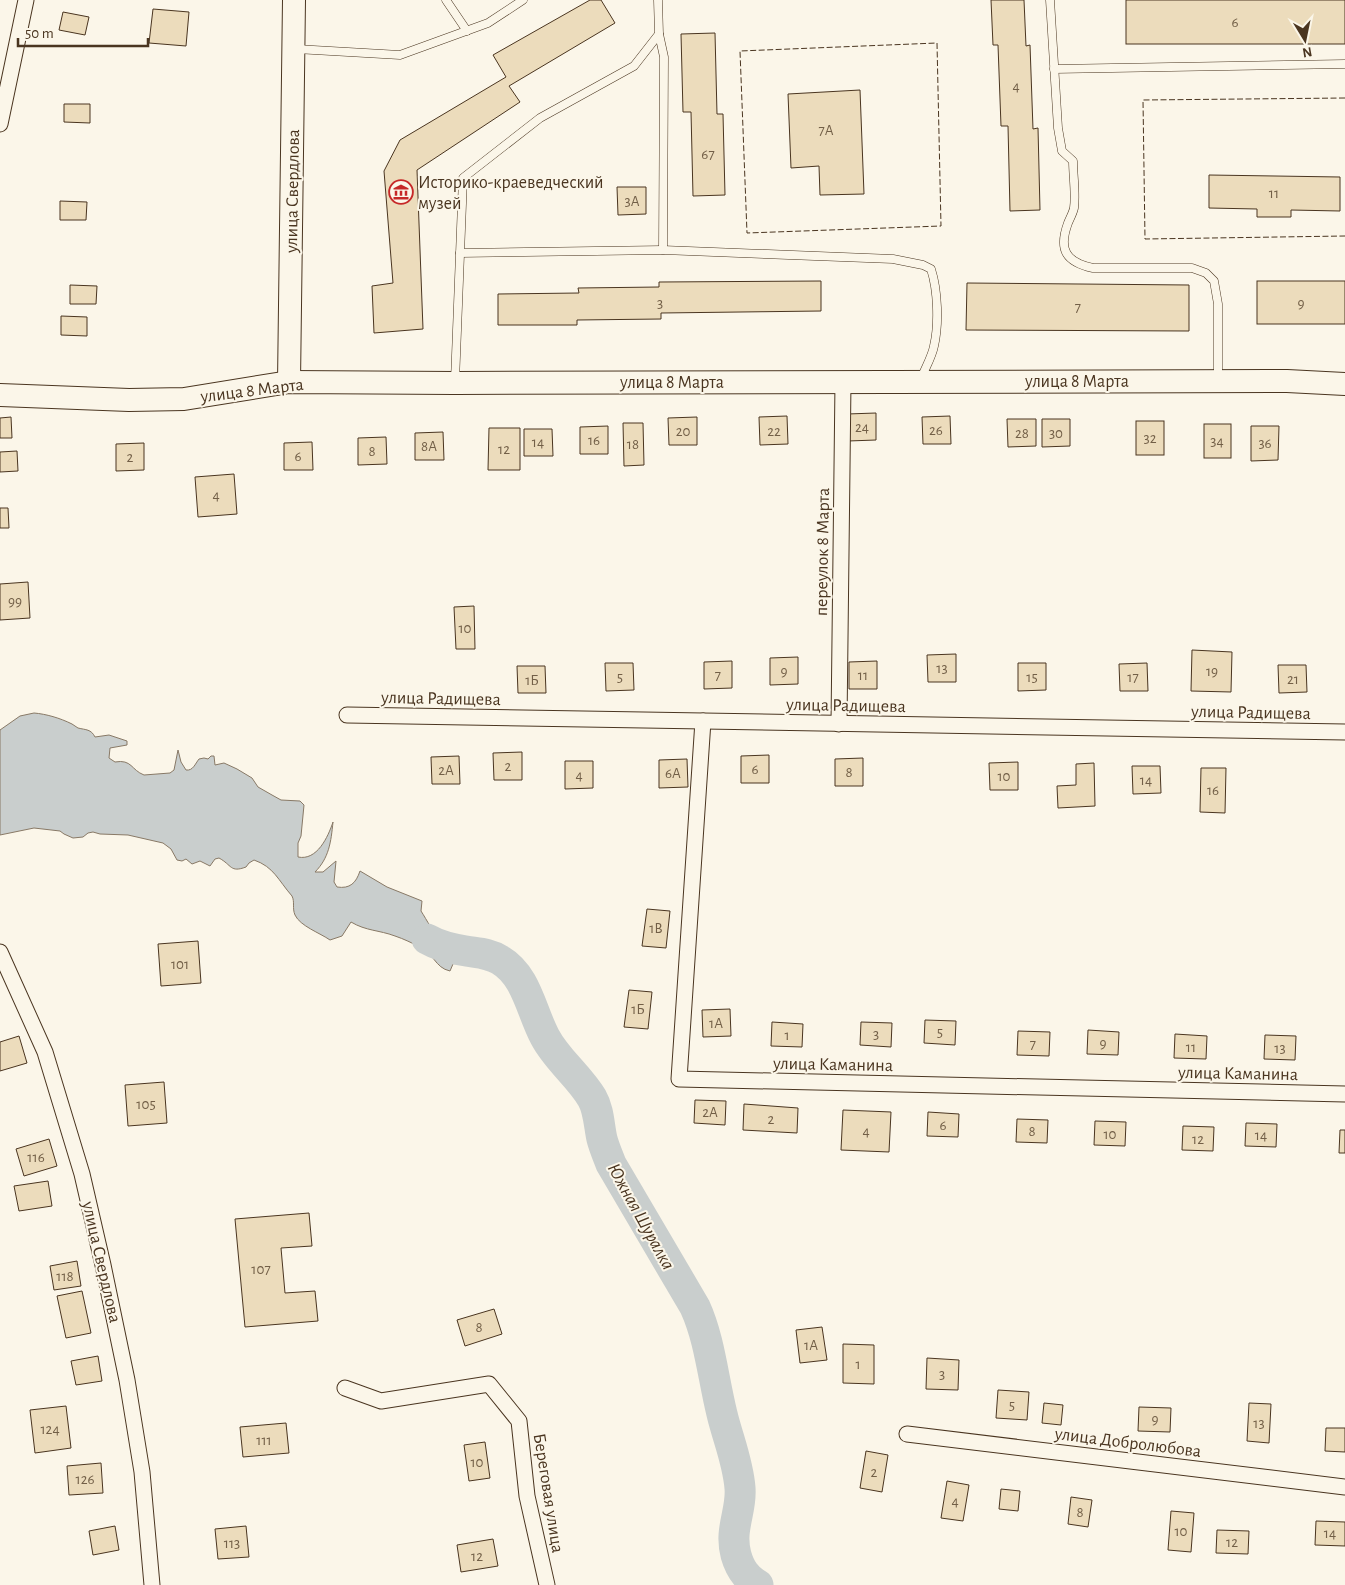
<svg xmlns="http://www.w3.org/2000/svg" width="1345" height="1585" font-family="'Alegreya Sans',sans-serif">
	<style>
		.water { fill: #c9cecd; stroke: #887966 }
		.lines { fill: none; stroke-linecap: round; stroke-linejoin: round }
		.river { stroke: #c9cecd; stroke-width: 31 }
		.building { fill: #ecdcbc; stroke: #4a3520 }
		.lane-casing { stroke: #4a3520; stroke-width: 9 }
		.street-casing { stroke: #4a3520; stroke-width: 17 }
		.secondary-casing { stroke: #4a3520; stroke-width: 24 }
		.lane { stroke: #fbf6e9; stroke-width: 8 }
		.street { stroke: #fbf6e9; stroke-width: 15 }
		.secondary { stroke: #fbf6e9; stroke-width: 22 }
		.fence { stroke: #4a3520; stroke-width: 1; stroke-dasharray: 6 2.5; stroke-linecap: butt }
		.labels { text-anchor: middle; stroke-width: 4; stroke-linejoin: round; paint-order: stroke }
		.number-label { font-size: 15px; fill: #725f47 }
		.poi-label { font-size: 18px; fill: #4a3520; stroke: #fbf6e9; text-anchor: start }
		.street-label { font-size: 18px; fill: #4a3520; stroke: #fbf6e9 }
		.water-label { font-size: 19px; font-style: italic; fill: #4a3520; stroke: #fbf6e9 }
	</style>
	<rect width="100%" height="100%" fill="#fbf6e9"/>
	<!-- water -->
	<path class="water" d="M34,713C46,714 60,718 72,724C74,725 76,727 78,728C86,730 91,729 95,737L109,735L127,741V745L110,748L109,758L115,762C132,759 131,770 144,775L170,773L174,770L178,750L181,762L186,770C193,771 195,764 199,759L204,758L208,759L211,756H214L215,765L224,763L237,769L252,778L258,787L272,795L281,800L300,801L304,805L301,836L298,843V857C317,861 328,837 333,822C331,842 329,858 315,872H323L336,861L334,882L337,887C350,889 356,883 360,871L387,887L422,901L421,911C427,920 433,934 443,939C452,944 461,943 467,951L449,958L453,964L450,971C435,968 433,952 420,947C412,943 404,939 395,936C379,930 366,931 351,922L342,936L330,940C320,933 300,926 295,915C292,908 295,902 292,896C278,880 274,867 254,860L249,863L246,867C230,873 232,865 219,858L215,859L210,866L200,861L192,864L186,859L182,861L177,860L171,849L163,843L128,835L100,834L93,832L88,833L83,837L73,838L64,834L60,831L34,828L0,835V730L20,716Z"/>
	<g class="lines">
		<!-- river -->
		<path class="river" d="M427,939C439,946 452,949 466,951C478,953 489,953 500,960C527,976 531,1011 545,1037C557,1060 579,1076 592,1098C599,1110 599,1126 602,1139C604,1147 608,1156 611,1164L695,1307C710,1340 713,1378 722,1414C728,1439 738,1462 740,1488C742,1511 729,1529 736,1555C740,1569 746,1578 758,1585"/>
	</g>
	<!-- building -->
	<g class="building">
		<path d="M590,0H601L615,23L509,86L520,102L417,170L423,329L374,333L372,286L393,283L384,171L400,140L506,77L493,55Z"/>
		<path d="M991,0H1024L1026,46L1030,45L1033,129L1038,128L1040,210L1010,211L1008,126H1001L998,45H993Z"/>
		<rect x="1126" y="0" width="219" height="44"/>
		<path d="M153,9L189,12L186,46L149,43Z"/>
		<path d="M63,12L89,17L85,35L59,30Z"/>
		<path d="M715,33L717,114H723L725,195L693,196L691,112H683L681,34Z"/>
		<path d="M860,90L864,194L820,195L819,166L791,168L788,94Z"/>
		<path d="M64,104H90V123L64,122Z"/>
		<path d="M1209,175L1340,177V211L1291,210V217H1257V209L1209,208Z"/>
		<path d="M617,187H646V214L618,215Z"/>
		<path d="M60,201L87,202L86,220H60Z"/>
		<path d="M821,281V311L661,313V319L577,320V325H498V294L579,293L578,288L659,287V282Z"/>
		<rect x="1257" y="281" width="88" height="43"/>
		<path d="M967,283L1189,285V331L966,330Z"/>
		<path d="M70,285L97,286L96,304H70Z"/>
		<path d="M61,316L87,317V336L61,335Z"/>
		<path d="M876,413V440L848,441L847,414Z"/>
		<path d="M787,416L788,444L760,445L759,417Z"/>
		<path d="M950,416L951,444H923L922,417Z"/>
		<path d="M11,417L12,438H0V418Z"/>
		<path d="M697,417V445H669L668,418Z"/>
		<path d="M1007,419H1036V446L1008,447Z"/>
		<path d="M1042,419H1070V446L1042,447Z"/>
		<rect x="1136" y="421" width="28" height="34"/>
		<path d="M623,423H643L644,465L624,466Z"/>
		<rect x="1204" y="424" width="27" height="34"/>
		<path d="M608,426V454H580V427Z"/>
		<path d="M1251,426H1279L1278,460L1251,461Z"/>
		<path d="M489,428H520V470H488Z"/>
		<path d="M524,429H552L553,456H524Z"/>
		<path d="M443,432L444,460H415V433Z"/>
		<path d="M386,437L387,464L358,465V438Z"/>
		<path d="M312,442L313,470H284V443Z"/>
		<path d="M144,443V470L116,471V444Z"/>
		<path d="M17,451L18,471L0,472V452Z"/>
		<path d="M234,474L237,514L198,517L195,477Z"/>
		<path d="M0,508H8L9,528H0Z"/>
		<path d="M28,582L30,618L0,620V584Z"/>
		<path d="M474,606L475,649H456L454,607Z"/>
		<path d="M1192,650L1232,652L1231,692L1191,691Z"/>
		<path d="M956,654V682H928L927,655Z"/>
		<path d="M798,657V684L770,685V658Z"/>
		<path d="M732,661V688L704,689V662Z"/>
		<path d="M877,661V689H849V662Z"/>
		<path d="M605,663H633L634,690L606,691Z"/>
		<path d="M1018,663H1046V690L1018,691Z"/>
		<path d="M1147,663L1148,691H1120L1119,664Z"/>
		<path d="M1278,665H1306L1307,692L1279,693Z"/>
		<path d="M517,666H545L546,693H518Z"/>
		<path d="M522,752V780H494L493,753Z"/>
		<path d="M769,755V783H741V756Z"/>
		<path d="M459,756L460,784H432L431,757Z"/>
		<path d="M863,758V786H835V759Z"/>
		<path d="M687,759L688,787L659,788V760Z"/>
		<path d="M565,761H593V788L565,789Z"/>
		<path d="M1018,762V790H990L989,763Z"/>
		<path d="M1094,763L1095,806L1058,808L1057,786L1076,785V764Z"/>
		<path d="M1132,766H1160L1161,793L1133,794Z"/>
		<path d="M1201,768H1226L1225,813L1200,812Z"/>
		<path d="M647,909L670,911L666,948L642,946Z"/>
		<path d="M198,941L201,983L161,986L158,944Z"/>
		<path d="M629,990L652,992L648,1029L624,1027Z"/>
		<path d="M730,1009L731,1036L703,1037L702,1010Z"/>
		<path d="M925,1020L956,1021L955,1045L924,1043Z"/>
		<path d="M772,1022L803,1024L802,1047L771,1046Z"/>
		<path d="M861,1022L892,1023L891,1047L860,1045Z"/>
		<path d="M1088,1030L1119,1032L1118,1055L1087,1054Z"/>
		<path d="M1018,1031L1050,1032L1049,1056L1017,1055Z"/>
		<path d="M1175,1034L1207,1036L1206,1059L1174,1058Z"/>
		<path d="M1265,1035L1296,1036L1295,1060L1264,1059Z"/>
		<path d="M19,1036L27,1063L0,1071V1042Z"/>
		<path d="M164,1082L167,1123L128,1126L125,1085Z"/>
		<path d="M695,1100L726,1101L725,1125L694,1123Z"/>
		<path d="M744,1104L798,1108L797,1133L743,1130Z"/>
		<path d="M843,1110L891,1112L889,1152L841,1150Z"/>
		<path d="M928,1112L959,1114L958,1137L927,1136Z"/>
		<path d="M1017,1119L1048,1120L1047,1143L1016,1142Z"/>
		<path d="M1095,1121L1126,1122L1125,1146L1094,1145Z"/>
		<path d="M1246,1123L1277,1124L1276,1147L1245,1146Z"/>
		<path d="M1183,1126L1214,1127L1213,1151L1182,1150Z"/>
		<path d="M1340,1130H1345V1153H1339Z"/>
		<path d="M49,1139L57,1166L24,1176L16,1149Z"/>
		<path d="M48,1181L52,1206L19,1211L14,1186Z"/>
		<path d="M309,1213L312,1246L281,1248L285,1293L315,1291L318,1321L245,1327L235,1219Z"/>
		<path d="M77,1261L81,1286L54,1290L50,1266Z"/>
		<path d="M82,1291L91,1333L66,1338L57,1296Z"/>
		<path d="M494,1309L502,1334L465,1346L457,1320Z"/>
		<path d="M822,1327L827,1360L800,1363L796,1330Z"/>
		<path d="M843,1344L874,1345V1384L843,1383Z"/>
		<path d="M98,1356L102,1381L76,1385L71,1361Z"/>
		<path d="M927,1358L959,1360L958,1390L926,1389Z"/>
		<path d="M998,1390L1029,1392L1027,1420L996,1418Z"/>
		<path d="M1044,1403L1063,1405L1061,1425L1042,1423Z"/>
		<path d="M1249,1403L1271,1404L1269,1443L1247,1441Z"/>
		<path d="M66,1406L71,1448L35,1453L30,1410Z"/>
		<path d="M1139,1407L1171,1408L1170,1432L1138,1431Z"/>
		<path d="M286,1423L289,1453L243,1457L240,1427Z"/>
		<path d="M1326,1428H1345V1452L1325,1451Z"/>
		<path d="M485,1442L490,1478L469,1481L464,1445Z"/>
		<path d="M866,1451L888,1455L882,1492L860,1488Z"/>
		<path d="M101,1463L103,1493L69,1495L67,1466Z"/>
		<path d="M947,1481L969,1485L963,1521L941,1518Z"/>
		<path d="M1001,1489L1020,1491L1018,1511L999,1509Z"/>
		<path d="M1071,1497L1092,1500L1088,1527L1068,1524Z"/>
		<path d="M1171,1511L1194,1513L1191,1552L1168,1550Z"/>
		<path d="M1316,1521L1345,1522V1546L1315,1545Z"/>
		<path d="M115,1526L119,1550L93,1555L89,1531Z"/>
		<path d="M246,1526L249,1557L218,1559L215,1529Z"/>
		<path d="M1217,1530L1249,1531L1248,1554L1216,1553Z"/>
		<path d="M493,1539L498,1566L461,1572L457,1545Z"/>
	</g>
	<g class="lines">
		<!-- lane casing -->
		<g class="lane-casing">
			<g id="lane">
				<path d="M446,0L467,31"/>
				<path d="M1050,0L1058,128L1062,151L1073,161C1073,175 1076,194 1074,208C1073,213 1070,218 1068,223C1058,250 1066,262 1093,268H1192L1206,273L1214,281L1218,304V379"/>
				<path d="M659,34L664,57L663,250"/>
				<path d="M296,49L400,55L488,23L523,0"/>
				<path d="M1054,69L1345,64"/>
				<path d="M460,253L663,250L893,259L923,265L931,269C938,291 939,324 934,346C932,357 925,368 921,379"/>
				<path d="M455,381L463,178L540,118L634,66L659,34L658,0"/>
			</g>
		</g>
		<!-- street casing -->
		<g class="street-casing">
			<g id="street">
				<path d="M0,124L26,0"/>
				<path d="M347,715L1345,732"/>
				<path d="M703,721L679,1079L1345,1094"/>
				<path d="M839,724L843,382"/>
				<path d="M0,952L45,1052L82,1174L103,1265L127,1380L142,1472L152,1585"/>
				<path d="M345,1388L381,1401L489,1384L519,1421L527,1496L547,1585"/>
				<path d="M907,1434L1345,1487"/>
			</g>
		</g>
		<!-- secondary casing -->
		<g class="secondary-casing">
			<g id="secondary">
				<path d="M289,382L294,0"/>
				<path d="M0,395L129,400L184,399L289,382L455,383L1287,381L1345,384"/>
			</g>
		</g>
		<!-- lane -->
		<use href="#lane" class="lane"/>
		<!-- street -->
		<use href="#street" class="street"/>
		<!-- secondary -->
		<use href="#secondary" class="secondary"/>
		<!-- fence -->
		<g class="fence">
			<path d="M937,43L941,226L747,233L740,51Z"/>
			<path d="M1345,98L1143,100L1145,239L1345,236"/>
		</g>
	</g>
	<!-- icons -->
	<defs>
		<g id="museum-ring" transform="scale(1.25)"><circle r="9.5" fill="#fbf6e9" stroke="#c62828" stroke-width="1.5"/><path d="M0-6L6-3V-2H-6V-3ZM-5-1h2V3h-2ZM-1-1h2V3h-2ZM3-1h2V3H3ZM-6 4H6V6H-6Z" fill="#c62828"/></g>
	</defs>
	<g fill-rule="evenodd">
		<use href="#museum-ring" x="401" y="192"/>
	</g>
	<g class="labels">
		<!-- number labels -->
		<g class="number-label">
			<text x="1235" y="27">6</text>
			<text x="1016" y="91">4</text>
			<text x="826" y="135">7А</text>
			<text x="708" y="159">67</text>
			<text x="1274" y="198">11</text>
			<text x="632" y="206">3А</text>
			<text x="660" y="308">3</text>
			<text x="1301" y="308">9</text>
			<text x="1078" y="312">7</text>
			<text x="862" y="432">24</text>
			<text x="936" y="435">26</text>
			<text x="683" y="436">20</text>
			<text x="774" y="436">22</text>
			<text x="1022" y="438">28</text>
			<text x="1056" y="438">30</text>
			<text x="1150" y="443">32</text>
			<text x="594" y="445">16</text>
			<text x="1217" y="446">34</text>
			<text x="538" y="447">14</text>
			<text x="1265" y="448">36</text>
			<text x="633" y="449">18</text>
			<text x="429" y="451">8А</text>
			<text x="504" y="454">12</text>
			<text x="372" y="456">8</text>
			<text x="298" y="461">6</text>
			<text x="130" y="462">2</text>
			<text x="216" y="500">4</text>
			<text x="15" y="606">99</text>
			<text x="465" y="633">10</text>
			<text x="942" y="673">13</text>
			<text x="784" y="676">9</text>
			<text x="1212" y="676">19</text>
			<text x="718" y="680">7</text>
			<text x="863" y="680">11</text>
			<text x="620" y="682">5</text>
			<text x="1032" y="682">15</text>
			<text x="1133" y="682">17</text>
			<text x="1293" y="684">21</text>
			<text x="532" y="685">1Б</text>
			<text x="508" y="771">2</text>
			<text x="755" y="774">6</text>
			<text x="446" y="775">2А</text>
			<text x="849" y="777">8</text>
			<text x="673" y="778">6А</text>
			<text x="579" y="780">4</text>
			<text x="1004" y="781">10</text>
			<text x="1146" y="785">14</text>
			<text x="1213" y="795">16</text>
			<text x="656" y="933">1В</text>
			<text x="180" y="969">101</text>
			<text x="638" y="1014">1Б</text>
			<text x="716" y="1028">1А</text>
			<text x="940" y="1037">5</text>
			<text x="876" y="1039">3</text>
			<text x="787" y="1040">1</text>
			<text x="1103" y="1048">9</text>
			<text x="1033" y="1049">7</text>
			<text x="1191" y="1052">11</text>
			<text x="1280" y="1053">13</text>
			<text x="146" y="1109">105</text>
			<text x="710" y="1117">2А</text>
			<text x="771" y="1124">2</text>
			<text x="943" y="1130">6</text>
			<text x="866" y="1136">4</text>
			<text x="1032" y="1136">8</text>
			<text x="1110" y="1139">10</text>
			<text x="1261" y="1140">14</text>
			<text x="1198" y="1144">12</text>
			<text x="36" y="1162">116</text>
			<text x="261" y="1274">107</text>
			<text x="65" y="1281">118</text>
			<text x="479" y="1332">8</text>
			<text x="811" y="1350">1А</text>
			<text x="858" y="1369">1</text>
			<text x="942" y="1379">3</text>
			<text x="1012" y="1410">5</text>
			<text x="1155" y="1424">9</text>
			<text x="1259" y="1428">13</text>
			<text x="50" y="1434">124</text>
			<text x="264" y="1445">111</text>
			<text x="477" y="1467">10</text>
			<text x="874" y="1477">2</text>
			<text x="85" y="1484">126</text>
			<text x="955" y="1506">4</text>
			<text x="1080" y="1517">8</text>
			<text x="1181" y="1536">10</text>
			<text x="1330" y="1538">14</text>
			<text x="1232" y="1547">12</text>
			<text x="232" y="1548">113</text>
			<text x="477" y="1561">12</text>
		</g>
		<!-- poi labels -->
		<g class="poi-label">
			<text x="418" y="188">Историко-краеведческий<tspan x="418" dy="21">музей</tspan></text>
		</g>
		<!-- street labels -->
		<g class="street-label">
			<text transform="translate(292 191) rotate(-89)" y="6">улица Свердлова</text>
			<text x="1077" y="387">улица 8 Марта</text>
			<text x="672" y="388">улица 8 Марта</text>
			<text transform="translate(252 390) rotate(-7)" y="6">улица 8 Марта</text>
			<text transform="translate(822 552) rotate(-89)" y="6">переулок 8 Марта</text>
			<text transform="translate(441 698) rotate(1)" y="6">улица Радищева</text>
			<text transform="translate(846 705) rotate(1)" y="6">улица Радищева</text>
			<text transform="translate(1251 712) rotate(1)" y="6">улица Радищева</text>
			<text transform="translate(833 1064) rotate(1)" y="6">улица Каманина</text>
			<text transform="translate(1238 1073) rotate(1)" y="6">улица Каманина</text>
			<text transform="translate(102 1262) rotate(77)" y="6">улица Свердлова</text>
			<text transform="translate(1128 1442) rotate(7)" y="6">улица Добролюбова</text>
			<text transform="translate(549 1493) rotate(81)" y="6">Береговая улица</text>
		</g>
		<!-- water labels -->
		<g class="water-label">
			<text transform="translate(642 1216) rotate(61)" y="7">Южная Шуралка</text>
		</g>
	</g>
	<!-- north arrow -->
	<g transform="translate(1305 40) rotate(170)" stroke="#fbf6e9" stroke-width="4" paint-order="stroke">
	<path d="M0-4L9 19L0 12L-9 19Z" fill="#4a3520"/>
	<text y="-8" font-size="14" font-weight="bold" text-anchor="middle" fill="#4a3520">N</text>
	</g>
	<!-- scale -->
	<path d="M18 38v8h130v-8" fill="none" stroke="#4a3520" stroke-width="2.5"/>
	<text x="25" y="38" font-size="15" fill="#4a3520" stroke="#fbf6e9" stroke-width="4" paint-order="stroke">50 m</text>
</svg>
